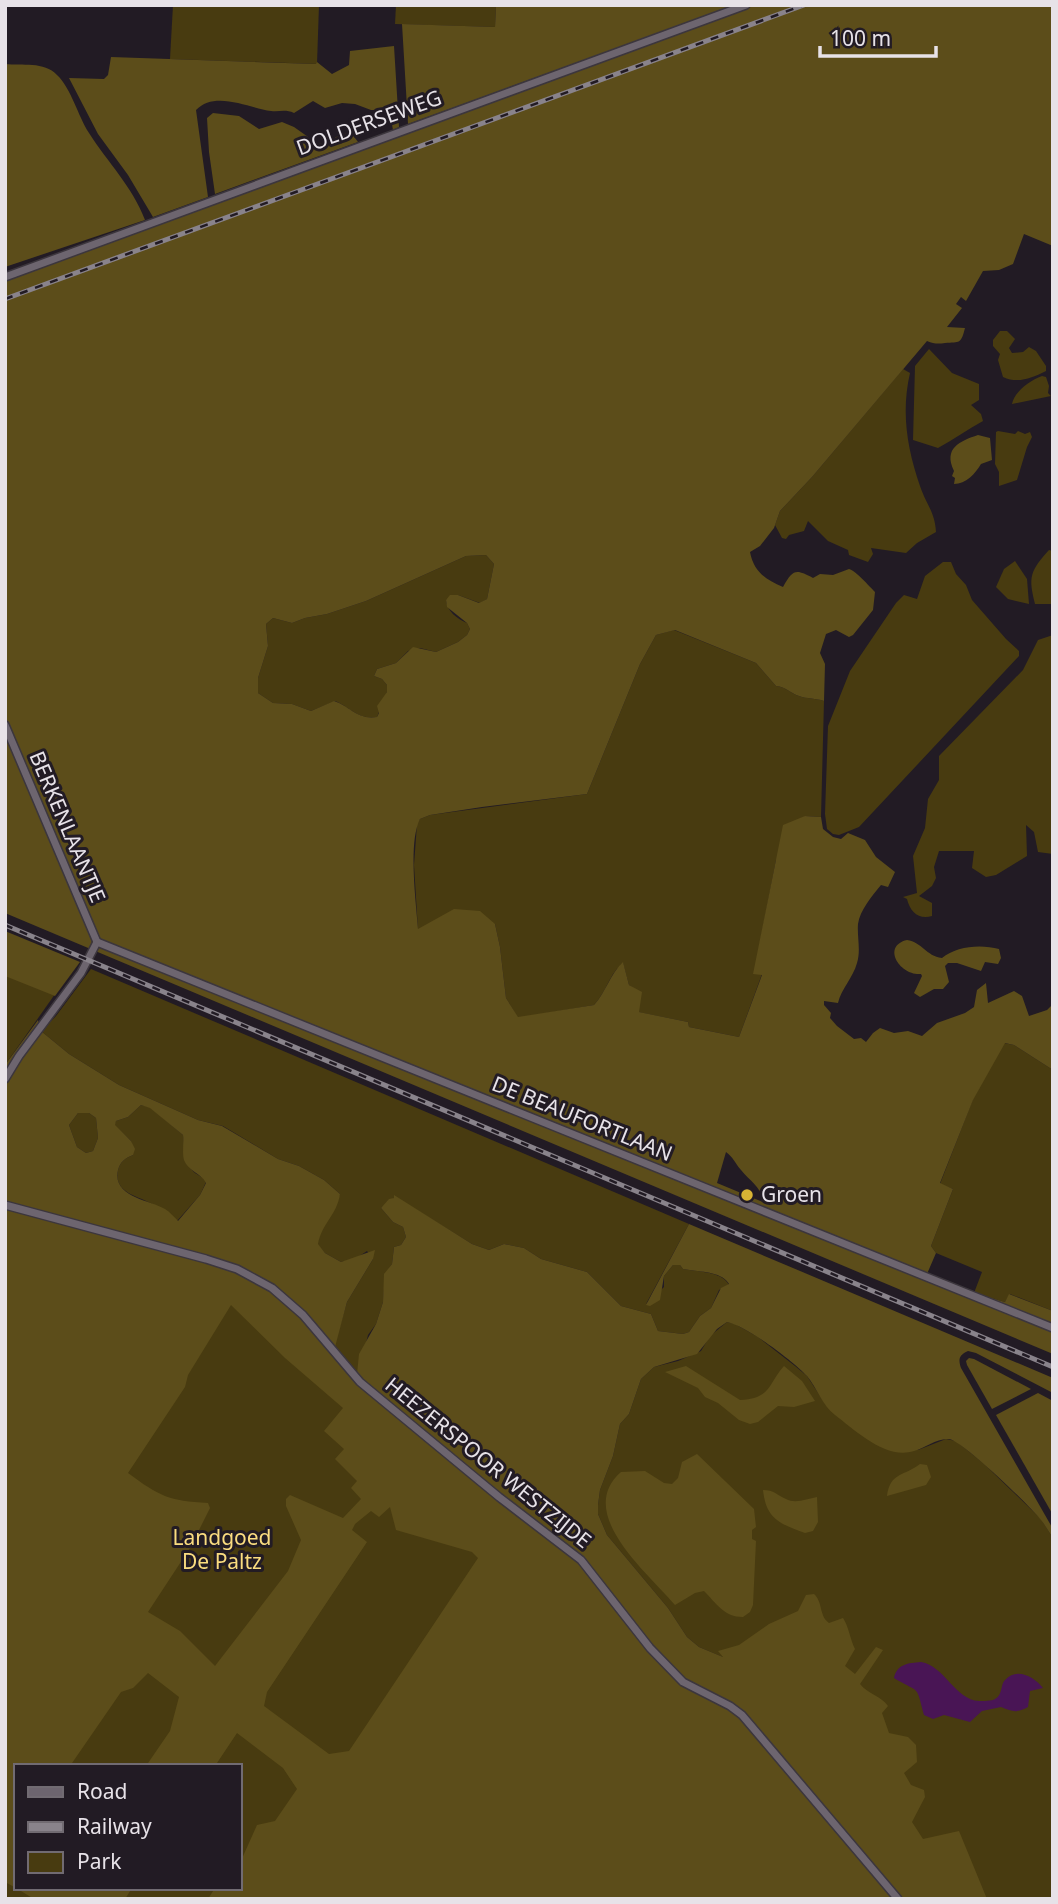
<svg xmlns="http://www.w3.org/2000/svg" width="1058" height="1904" font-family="'Noto Sans',sans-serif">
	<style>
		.green { fill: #483b10; fill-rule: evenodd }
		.forest { fill: #5c4d1a; fill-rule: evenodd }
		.water { fill: #491555 }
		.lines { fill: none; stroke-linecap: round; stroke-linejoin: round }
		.minor-casing { stroke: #3c363d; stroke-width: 10 }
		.minor { stroke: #6d656f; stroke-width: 7 }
		.rail-casing { stroke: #89838b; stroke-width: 5 }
		.rail { stroke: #221b24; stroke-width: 2.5; stroke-dasharray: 8; stroke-linecap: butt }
		.poi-dot { fill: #d8b434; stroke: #221b24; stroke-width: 2.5 }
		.labels { text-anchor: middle; stroke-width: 6; stroke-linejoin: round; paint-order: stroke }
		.street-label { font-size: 21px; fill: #e7e2e8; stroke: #221b24 }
		.poi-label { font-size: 21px; fill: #e7e2e8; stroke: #221b24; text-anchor: start }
		.park-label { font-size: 21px; fill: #fadc7f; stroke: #221b24 }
	</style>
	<rect width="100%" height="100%" fill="#221b24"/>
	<!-- green -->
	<g class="green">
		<path d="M173,5H319L317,64L170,59Z"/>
		<path d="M396,5H496L495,27L395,24Z"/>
		<path d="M1000,331H1007L1015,339L1009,348L1012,353L1023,352L1029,347L1036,351L1046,366V371C1032,378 1018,384 1003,377L998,360L1000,354L993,346V340Z"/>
		<path d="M929,349L952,373L979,384V400L971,405L981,414L983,421C968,429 953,440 938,448L913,440L915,366Z"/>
		<path d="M903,369L910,373C901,412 907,448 920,486C926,504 935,512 936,532L917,543L906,553L871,548L873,554L868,562L849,555L848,550L828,541L808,521L804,531L789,535L786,539L782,538L775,525L780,511L812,477Z"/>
		<path d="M1042,376L1046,377L1049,386L1048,393L1051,396L1012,404C1015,391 1029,381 1042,376Z"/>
		<path d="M998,431L1015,434L1018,431L1025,434L1030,432L1032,437L1027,447L1017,480L999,486V472L995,464L996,432Z"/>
		<path d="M1049,550L1053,551V604H1035C1028,577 1030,571 1049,550Z"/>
		<path d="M486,555L494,564L487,599L480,603L458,595L446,600C447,611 457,619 467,623L470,629L467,635L458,642L436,652L420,648L408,651L396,663L377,669L374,676L382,679L387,685V692L377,717C358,720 350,707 335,701L311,711L292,704L273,703L258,693V678L268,646L266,624L273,618L292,623L305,618L327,614L366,601L466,556Z"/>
		<path d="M1015,561L1027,579L1029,604L1008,599L996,587L1004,569Z"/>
		<path d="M943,562H951L956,574L966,585L972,600L1006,639L1019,651V656L859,827L839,835L833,834L827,829L825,814L828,726L850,671L896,603L904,595L917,599L925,576Z"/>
		<path d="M674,630L756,663L776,686C786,687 790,693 799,696C807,699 816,698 824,701L821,817L805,816L776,860L754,973L762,974L739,1037L689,1027L688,1022L638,1012L636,990L629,985L623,963C609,974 607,991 594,1005L518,1018L506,998L500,947L495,924L418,930L414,865L417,824L420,819L430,815L587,794L640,664L656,635Z"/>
		<path d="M1053,635V854L1038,852L1034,832L1026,825L1027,856L996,875L986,877L972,868L974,851H939L934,867L936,878L932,886L919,896L932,903V916C919,920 910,912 907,899L903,897L917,893L913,856L925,828L928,799L939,780V756L1023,670L1038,640Z"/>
		<path d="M5,964L60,987L5,1065Z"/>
		<path d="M91,969L689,1224L646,1304L664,1287V1276L673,1265H680L683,1269C698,1272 722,1271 729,1285L719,1290L711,1308L700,1316L689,1332L683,1334L658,1331L651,1314L621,1306L587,1272L541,1259L524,1248L504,1244L489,1250L472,1244L394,1196V1198L381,1208L393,1222L403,1227L406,1237L401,1245L394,1247L392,1264L385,1274L383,1302L376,1324L368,1335L358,1375L334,1347L347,1302L373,1259L367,1251L355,1259L341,1262L325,1253L317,1244C321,1226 333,1211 340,1194L324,1180L299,1166L278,1159L223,1126L198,1120L119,1085L69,1054L41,1031L56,1016Z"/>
		<path d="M1004,1043L1014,1045L1053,1070V1311L1010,1294L1005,1302L974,1293L982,1272L936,1253L931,1246L953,1189L940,1184L973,1099Z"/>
		<path d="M141,1105L150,1107L183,1135C185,1148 183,1160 192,1170C197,1176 202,1175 206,1182L200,1195L177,1221C170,1216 162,1210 154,1205C140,1196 113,1194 118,1170C120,1162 125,1158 133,1155L131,1141L114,1125L116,1121L128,1117Z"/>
		<path d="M78,1113H89L96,1118L98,1138L93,1151L86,1153L77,1147L69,1125Z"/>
		<path d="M5,1210L323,1341L633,1633L725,1658L699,1647L687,1637L668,1608L607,1535L598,1514V1505L600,1490L613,1456L620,1424L629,1414L641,1379L654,1367L678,1361L701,1351L710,1336L727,1322L735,1324L758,1337L795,1366L807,1376L826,1405L918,1450L946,1439L956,1441L983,1463L1041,1519L1053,1538V1899H5ZM16,1766H240V1888H16Z"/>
	</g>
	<!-- forest -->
	<g class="forest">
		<path d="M496,5H735L408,124L402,24L495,27Z"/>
		<path d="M756,5H1053V246L1024,234L1013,264L999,270L983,271L966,301L961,297L956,304L962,308L947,327L965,328C961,344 960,342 945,343C938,344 934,344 927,341L812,477L780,511L774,528L760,546L750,552C754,572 765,579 783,587C793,569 796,569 813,578L820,574L833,575L849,569C856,571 869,586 875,592L873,610L853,635L849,637L836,630L826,634L820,653L825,664L824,701C816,698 807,699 799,696C790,693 786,687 776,686L756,663L675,630L656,635L640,664L587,794L482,807L430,815L420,819C408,842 416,902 418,929L454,909L480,911L495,924L500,947L506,998L518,1017L594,1005C606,992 610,974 623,962L629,985L642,992L639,1012L688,1022L689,1027L739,1037L762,975L753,974L783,825L805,816L821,817L823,829L833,837L841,839L848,833L865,840L876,857L895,872L888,887L881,885C872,896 860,910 858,924C857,937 861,950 857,963C853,978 841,989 838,1003L824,1001V1005L831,1013L830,1018L837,1026L854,1039L861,1038L866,1042L873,1033L880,1028L894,1033L908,1031L922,1036L937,1023L965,1013L974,1007L977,990L986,983L988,1003L1014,991L1022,996L1029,1016L1047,1010L1053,1004V1070L1014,1045L1005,1043L973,1100L940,1183L953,1189L931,1246L936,1253L927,1274L974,1293L1005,1302L1009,1294L1053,1311V1354L5,913V279ZM486,555L494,564L487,599L479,603L458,595H450L446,600L447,607L467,623L470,629L467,635L458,642L436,652L413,647L396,663L377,669L374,676L382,679L387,685V692L377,706L379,713L377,717C357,720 350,706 334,701L311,711L292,704L273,703L258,693V678L268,646L266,624L273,618L292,623L305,618L327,614L366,601L466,556ZM726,1152C733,1157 735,1163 741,1170C751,1182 760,1186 765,1203L717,1183Z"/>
		<path d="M394,46L399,127L393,130L390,114L385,110H371L355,104L342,103L325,108L313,101L294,113C285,109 280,112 271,111C249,108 215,90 196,110L208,197L153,217L128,175L98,134L69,78L104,79L108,75L111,57L316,64L317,62L332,74L349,65L350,51Z"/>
		<path d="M5,64C22,66 44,61 57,75C71,88 78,116 89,133C108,163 132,186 145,220L5,267Z"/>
		<path d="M213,113L239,116L259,129L282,122L294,127L318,144C332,144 338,131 352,134L358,142L215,194L209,152L207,118Z"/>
		<path d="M978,435L990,438L992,460L981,464C975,474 966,484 954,484L955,478L952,476L954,471C943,448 960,441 978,435Z"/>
		<path d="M5,931L80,962L55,996L5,976Z"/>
		<path d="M907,940C922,942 926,956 942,958C956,946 981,944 999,949L1001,958L998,964L985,962L981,971L957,963H948L945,966L949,982L943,989H934L920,997L914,993L922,976L921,974C900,976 881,946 907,940Z"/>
		<path d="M38,1020L41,1031L69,1054L119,1085L198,1120L222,1126L278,1159L299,1166L324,1180L340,1194C337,1215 322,1223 318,1244L325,1253L341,1262L375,1250L373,1259L347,1302L335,1347L357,1374L359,1354L376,1324L383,1302L384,1274L392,1264L394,1247L401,1245L406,1237L403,1227L393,1222L381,1208L389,1199L394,1198V1195L472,1244L489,1250L504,1244L524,1248L541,1259L587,1272L621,1306L651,1314L658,1331L683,1334L689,1332L700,1316L711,1308L721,1288L729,1284C722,1271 698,1272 683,1269L680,1265H673L664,1276L660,1300L650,1306L646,1305L689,1224L1053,1378V1393L976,1353L968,1351C959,1355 958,1359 961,1368L1053,1529V1538C1049,1532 1045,1525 1041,1520C1030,1506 963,1441 949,1439C937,1438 925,1448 914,1451C886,1460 856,1431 835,1415C822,1405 817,1388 807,1376C793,1361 747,1326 727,1322L717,1329L697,1354L654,1367L641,1379L629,1414L620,1424L613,1456L600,1490L598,1505V1514L607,1535L668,1608L687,1637L699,1647L723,1657L718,1651L739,1645L769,1624L798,1611L806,1595L814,1594C823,1602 819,1616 829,1623L843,1618C849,1627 850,1639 855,1649L845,1666L855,1674L876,1647L883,1650L860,1684C868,1694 881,1696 888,1706L882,1713L889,1733L908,1737L916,1745L917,1762L904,1773L911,1785L924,1790L925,1797L912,1822L923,1839L959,1831L987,1899H208L215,1888H240V1863L257,1825L275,1821L297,1789L283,1768L237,1733L215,1766H146L170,1731L179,1697L148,1673L133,1688L121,1692L70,1766H16V1888L5,1882V1065ZM141,1105L150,1108L183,1135C184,1143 182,1153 184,1160C188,1171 201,1173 206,1183L200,1195L178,1221C174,1217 170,1212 165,1209C149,1200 112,1197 118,1170C120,1162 125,1158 133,1155L135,1149L131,1141L115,1125L116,1121L128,1117ZM78,1113H89L96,1118L98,1138L93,1151L86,1153L77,1147L69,1125ZM231,1305L285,1358L343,1408L324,1431L344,1449L335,1459L357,1481L351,1488L361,1499L343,1518L290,1495L286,1499V1506L301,1540L288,1571L215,1666L180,1631L148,1612L190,1548L210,1508L208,1503C169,1501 159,1496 128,1473L185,1387L188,1375ZM390,1507L396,1530L472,1552L478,1558L349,1751L329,1754L264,1706L267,1692L367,1542L352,1530L355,1524L371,1511L379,1517Z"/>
		<path d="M969,1358L974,1359L1031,1389L992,1409L967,1365L966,1361Z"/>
		<path d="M686,1366L740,1400C772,1398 767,1385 784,1366L802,1381L815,1401L794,1407L778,1406L758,1422L750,1424L739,1420L718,1403L705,1397L698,1388L665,1372Z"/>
		<path d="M1038,1393L1053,1401V1515L996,1415Z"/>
		<path d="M697,1454L754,1509L756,1527L752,1530V1539L756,1541L753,1605L750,1612L743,1617C724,1617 716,1603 704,1591L695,1593L675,1605C648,1573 574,1513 621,1472L645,1471L664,1483L672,1484L678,1478L682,1462Z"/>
		<path d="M920,1464L927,1465L931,1477L926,1485L887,1496C890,1472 905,1476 920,1464Z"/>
		<path d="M763,1490C774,1490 777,1495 786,1499C795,1504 807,1499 817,1497L818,1522L813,1531L805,1533C780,1524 766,1519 763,1490Z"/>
		<path d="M16,1888H132L125,1899H34Z"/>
	</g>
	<!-- water -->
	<path class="water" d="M921,1662C945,1666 955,1700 979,1701C983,1701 992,1701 995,1699C1003,1695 1000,1685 1005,1680C1017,1667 1034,1677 1043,1688L1030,1691L1028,1707C1017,1713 1013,1712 1001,1707L982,1711L970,1722L944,1715L933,1719L924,1715C916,1683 920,1694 894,1678C897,1664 908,1663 921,1662Z"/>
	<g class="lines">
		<!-- minor casing -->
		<g class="minor-casing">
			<g id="minor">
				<path d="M5,277L746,5"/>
				<path d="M5,725L97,942"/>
				<path d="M97,942L1053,1328"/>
				<path d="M5,1079L19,1056L81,973L97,942"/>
				<path d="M5,1205L206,1259L237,1269L272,1288L303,1315L360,1382L499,1497L581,1560L650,1648L683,1682L730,1706L742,1715L898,1899"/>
			</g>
		</g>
		<!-- minor -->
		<use href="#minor" class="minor"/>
		<!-- rail casing -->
		<g class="rail-casing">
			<g id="rail">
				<path d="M5,299L804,5"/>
				<path d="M5,925L1053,1367"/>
			</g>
		</g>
		<!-- rail -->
		<use href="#rail" class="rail"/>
	</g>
	<!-- markers -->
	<circle class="poi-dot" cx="747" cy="1195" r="7"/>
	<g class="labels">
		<!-- street labels -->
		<g class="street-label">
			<text transform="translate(369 123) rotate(-20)" y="7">DOLDERSEWEG</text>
			<text transform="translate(67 827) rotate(67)" y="7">BERKENLAANTJE</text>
			<text transform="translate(582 1119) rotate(22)" y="7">DE BEAUFORTLAAN</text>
			<text transform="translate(488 1463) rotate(39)" y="7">HEEZERSPOOR WESTZIJDE</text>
		</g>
		<!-- poi labels -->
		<g class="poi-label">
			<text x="761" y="1202">Groen</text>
		</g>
		<!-- park labels -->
		<g class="park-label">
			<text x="222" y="1545">Landgoed<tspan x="222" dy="24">De Paltz</tspan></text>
		</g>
	</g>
	<!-- border -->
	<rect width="1058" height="1904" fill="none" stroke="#e7e2e8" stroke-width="14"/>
	<!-- legend -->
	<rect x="14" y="1764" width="228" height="126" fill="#221b24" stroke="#716b72" stroke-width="2"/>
	<rect x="28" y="1787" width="35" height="10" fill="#6d656f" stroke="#716b72" stroke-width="2"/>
	<text x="77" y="1799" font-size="21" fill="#e7e2e8">Road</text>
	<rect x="28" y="1822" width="35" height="10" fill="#89838b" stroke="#716b72" stroke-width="2"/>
	<text x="77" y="1834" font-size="21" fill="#e7e2e8">Railway</text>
	<rect x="28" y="1852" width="35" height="21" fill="#483b10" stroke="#716b72" stroke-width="2"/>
	<text x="77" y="1869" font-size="21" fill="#e7e2e8">Park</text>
	<!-- scale -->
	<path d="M820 46v10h116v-10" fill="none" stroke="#e7e2e8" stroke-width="3.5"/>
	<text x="830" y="46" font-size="21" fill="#e7e2e8" stroke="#221b24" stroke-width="5" paint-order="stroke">100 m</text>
</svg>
